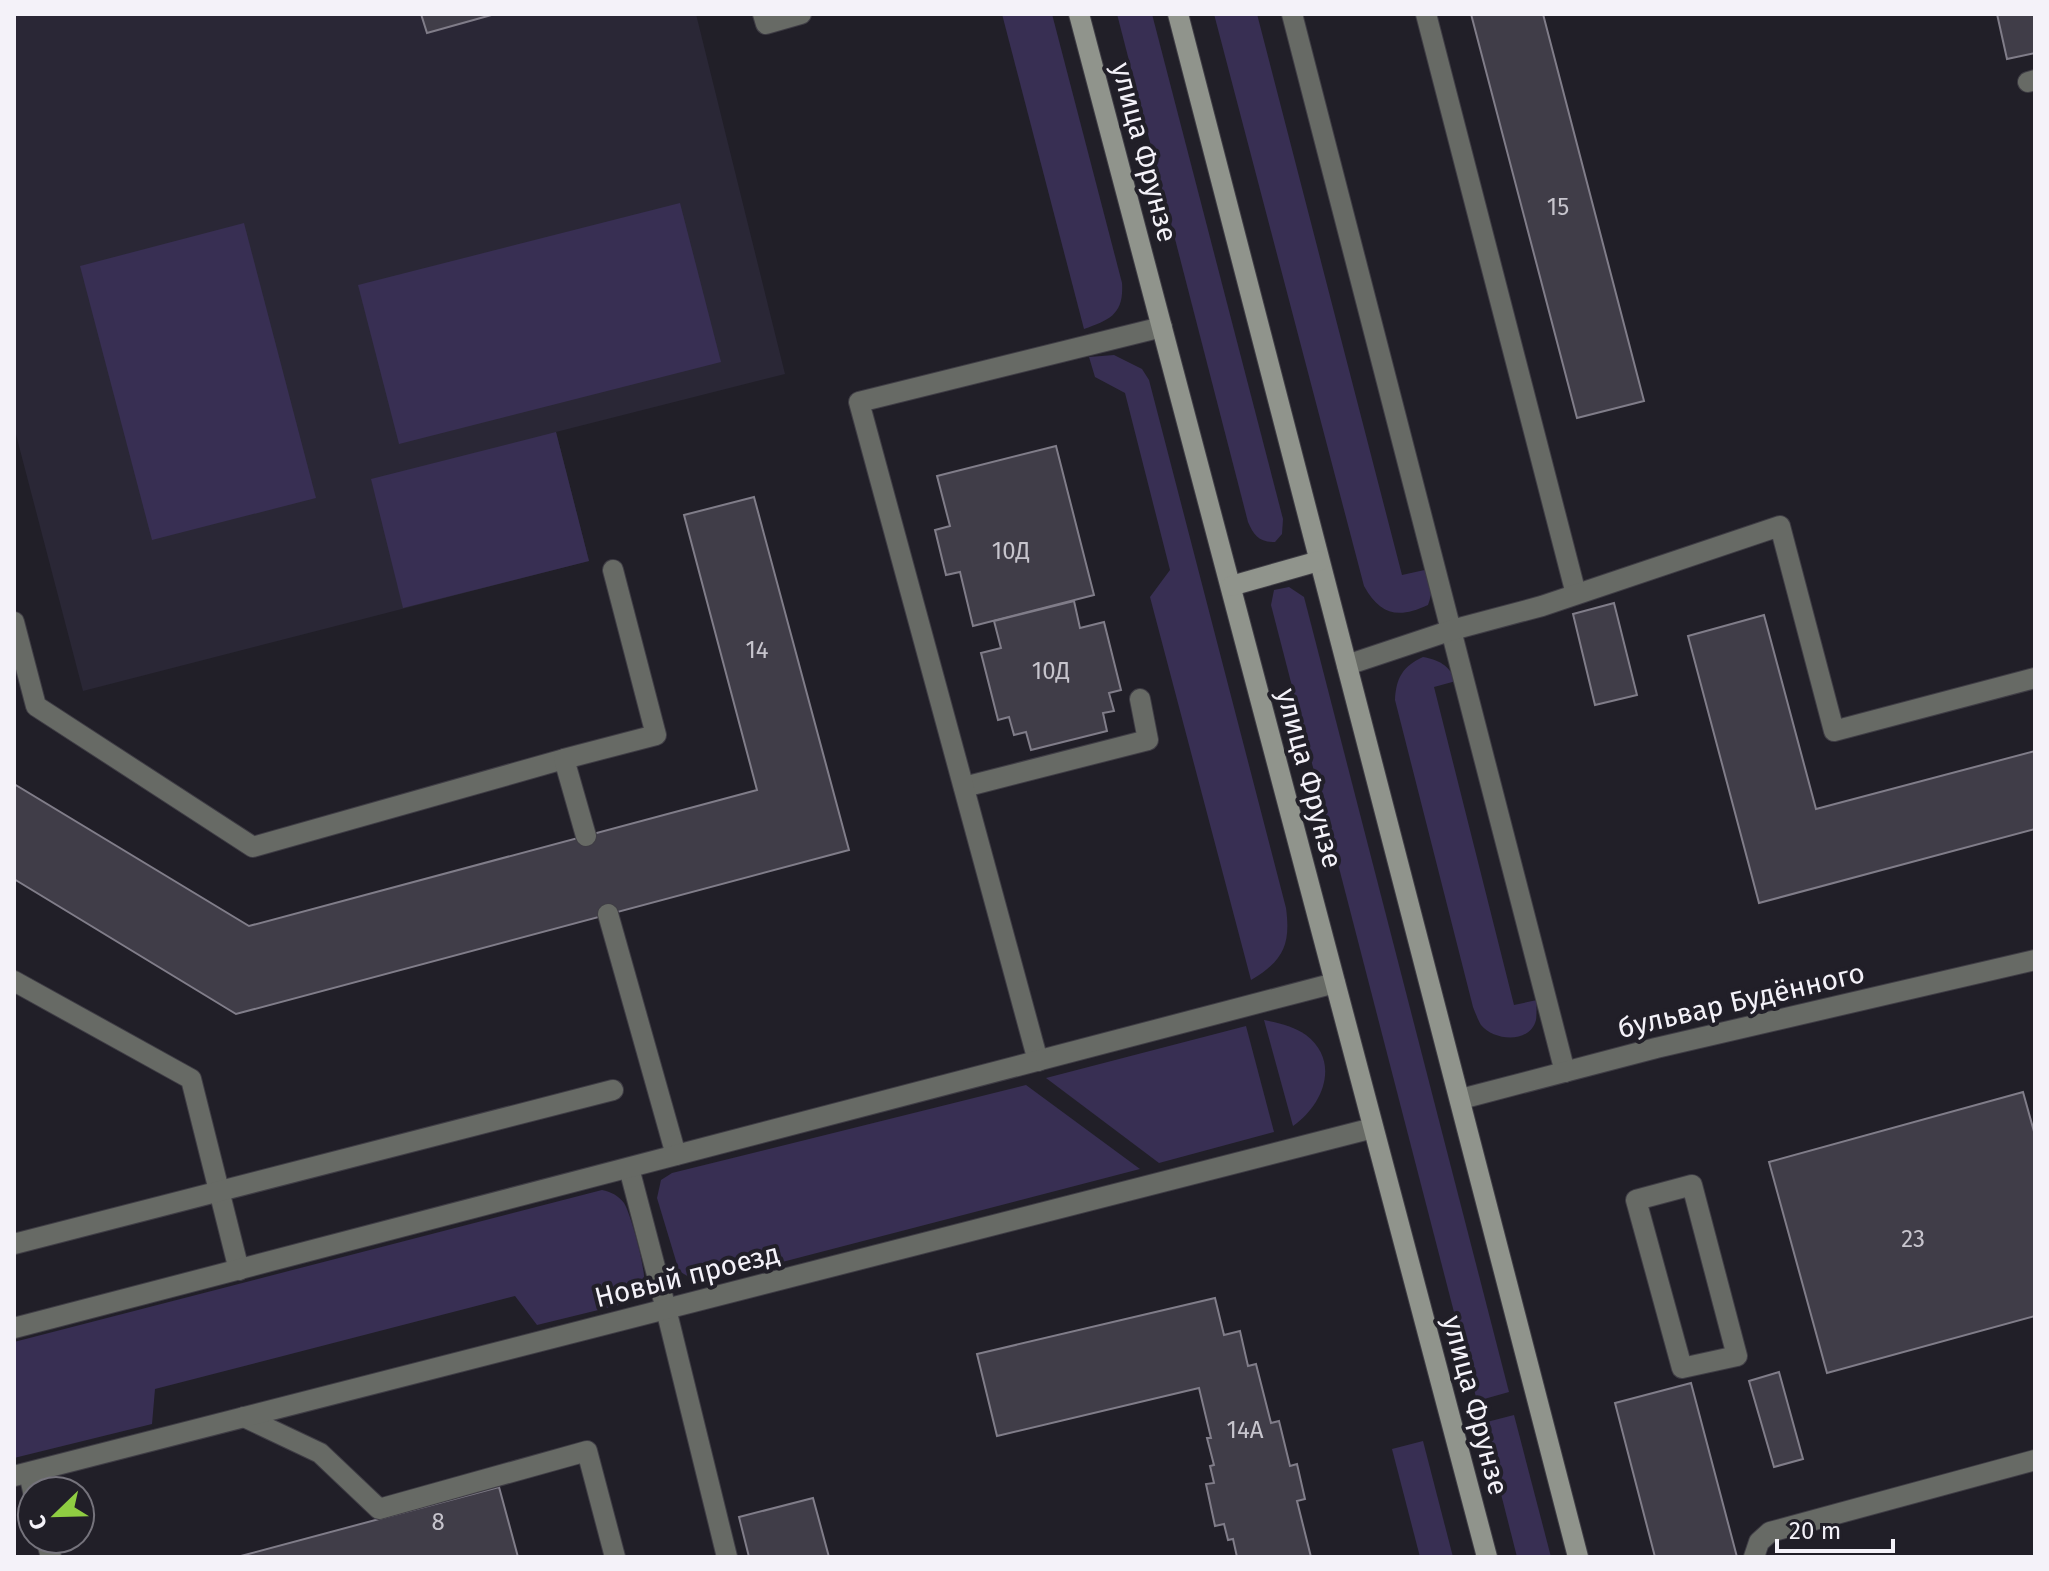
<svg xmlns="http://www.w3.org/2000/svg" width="2049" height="1571" font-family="'Fira Sans',sans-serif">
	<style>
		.built { fill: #2a2736 }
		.green { fill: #382f53 }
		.building { fill: #403d48; stroke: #807d89; stroke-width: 2 }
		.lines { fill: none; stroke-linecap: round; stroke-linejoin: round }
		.lane-casing { stroke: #3f3d45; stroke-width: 22 }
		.street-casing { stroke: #3f3d45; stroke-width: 22 }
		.secondary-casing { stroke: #3f3d45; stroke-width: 22 }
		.lane { stroke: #676a65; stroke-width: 20 }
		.street { stroke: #676a65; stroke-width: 20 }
		.secondary { stroke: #90948c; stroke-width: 20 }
		.labels { text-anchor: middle; stroke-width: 8; stroke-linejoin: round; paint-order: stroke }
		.number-label { font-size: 24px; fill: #c7c5cd }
		.street-label { font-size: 28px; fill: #f4f2f9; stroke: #211f28 }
	</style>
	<rect width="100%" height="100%" fill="#211f28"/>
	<!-- built -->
	<path class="built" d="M14,14H696L785,374L556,432L589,561L83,691L14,427Z"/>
	<!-- green -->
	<g class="green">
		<path d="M1002,14H1052L1122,283C1124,314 1110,320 1084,329Z"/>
		<path d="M1117,14H1152L1283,519L1282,534L1275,542C1259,542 1254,536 1248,522Z"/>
		<path d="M1214,14H1257L1402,575L1429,569C1432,582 1433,592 1428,605C1398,619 1380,615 1364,586Z"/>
		<path d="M680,203L721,362L399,444L358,285Z"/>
		<path d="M244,223L316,498L152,540L80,266Z"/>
		<path d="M1114,355L1142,369L1149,380L1286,908C1291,945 1283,961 1251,980L1150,597L1170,570L1125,393L1095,377L1089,357Z"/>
		<path d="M556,432L589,561L403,608L371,479Z"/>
		<path d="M1289,587L1304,597L1509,1392L1477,1401L1271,605L1274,590Z"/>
		<path d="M1423,657C1439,660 1449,665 1456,681L1434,687L1514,1005L1537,1000C1536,1006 1537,1014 1536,1020C1530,1044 1494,1041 1481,1025C1478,1020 1475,1012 1473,1007L1395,700C1396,678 1403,666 1423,657Z"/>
		<path d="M1264,1020C1279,1023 1293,1026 1306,1035C1341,1062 1323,1105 1293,1126Z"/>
		<path d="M1246,1026L1274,1132L1159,1163L1046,1078Z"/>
		<path d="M1026,1085L1140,1169L709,1281L699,1283L679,1271L657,1198L661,1180L672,1173Z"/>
		<path d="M602,1190C611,1192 618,1195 624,1203C631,1214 647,1273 644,1285C642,1293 633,1298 627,1303L537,1325L515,1296L155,1389L152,1424L14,1458V1342Z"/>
		<path d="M1514,1415L1551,1557H1517L1483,1423Z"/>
		<path d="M1423,1441L1453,1557H1420L1392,1449Z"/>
	</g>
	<!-- building -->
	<g class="building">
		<path d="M421,14H495L427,33Z"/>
		<path d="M1471,14H1543L1644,401L1577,418Z"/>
		<path d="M1997,14H2035V53L2007,59Z"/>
		<path d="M1056,446L1094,595L973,626L960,572L946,575L935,530L950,526L937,476Z"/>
		<path d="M754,497L849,850L236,1014L14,879V784L249,926L757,790L684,515Z"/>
		<path d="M1074,601L1080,628L1104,622L1121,690L1109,693L1114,711L1103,713L1107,731L1031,750L1026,732L1014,735L1009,717L998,720L981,653L1001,648L994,621Z"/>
		<path d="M1614,603L1637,695L1595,705L1573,614Z"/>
		<path d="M1764,615L1816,809L2035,751V829L1759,903L1688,636Z"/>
		<path d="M2023,1092L2035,1135V1316L1827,1373L1769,1162Z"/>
		<path d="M1215,1298L1224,1335L1240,1331L1248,1366L1256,1364L1271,1423L1279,1421L1290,1466L1297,1464L1305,1499L1297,1501L1311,1557H1237L1233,1539L1228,1540L1224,1524L1215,1526L1206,1484L1214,1483L1210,1466L1214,1465L1207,1438H1211L1199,1388L997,1436L977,1354Z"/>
		<path d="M1779,1372L1803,1459L1774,1467L1749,1381Z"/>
		<path d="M1691,1383L1737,1557H1655L1615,1403Z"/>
		<path d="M499,1487L518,1557H237Z"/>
		<path d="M813,1498L829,1557H749L739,1517Z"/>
	</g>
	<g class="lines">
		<!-- lane casing -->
		<g class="lane-casing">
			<g id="lane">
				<path d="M763,14L766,24L801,14"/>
				<path d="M1292,14L1565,1072"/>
				<path d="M1426,14L1576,594"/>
				<path d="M2028,82L2035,80"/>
				<path d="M14,622L36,706L253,847L564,759"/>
				<path d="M1347,665L1452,630L1542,606L1780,526L1834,731L2035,678"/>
				<path d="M964,787L1148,740L1140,699"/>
				<path d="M586,836L564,759L656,735L613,570"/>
				<path d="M608,914L676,1155"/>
				<path d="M14,981L191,1079L239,1270"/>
				<path d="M1038,1061L859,402L1162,327"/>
				<path d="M14,1244L613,1090"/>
				<path d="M666,1309L727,1557"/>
				<path d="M244,1417L320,1453L379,1509L587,1451L615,1557"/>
				<path d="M29,1473L33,1491"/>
				<path d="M46,1539L51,1557"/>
				<path d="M1754,1557L1759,1542L1770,1532L2035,1460"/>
			</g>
		</g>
		<!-- street casing -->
		<g class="street-casing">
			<g id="street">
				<path d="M1461,1099L1656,1048L2035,960"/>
				<path d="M629,1168L666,1309"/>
				<path d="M1692,1185L1737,1356L1682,1368L1636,1200Z"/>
				<path d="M14,1328L1335,983"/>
				<path d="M14,1476L1373,1128"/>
			</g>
		</g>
		<!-- secondary casing -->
		<g class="secondary-casing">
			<g id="secondary">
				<path d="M1079,14L1487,1557"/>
				<path d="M1178,14L1578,1557"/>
				<path d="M1231,586L1319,561"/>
			</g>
		</g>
		<!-- lane -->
		<use href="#lane" class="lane"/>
		<!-- street -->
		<use href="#street" class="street"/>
		<!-- secondary -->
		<use href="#secondary" class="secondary"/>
	</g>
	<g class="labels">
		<!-- number labels -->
		<g class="number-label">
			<text x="1558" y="215">15</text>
			<text x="1011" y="559">10Д</text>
			<text x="757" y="658">14</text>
			<text x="1051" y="679">10Д</text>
			<text x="1913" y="1247">23</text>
			<text x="1245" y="1438">14А</text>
			<text x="438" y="1530">8</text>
		</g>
		<!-- street labels -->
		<g class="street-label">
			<text transform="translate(1145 152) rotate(75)" y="10">улица Фрунзе</text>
			<text transform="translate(1310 778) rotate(75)" y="10">улица Фрунзе</text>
			<text transform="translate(1741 1000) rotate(-13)" y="10">бульвар Будённого</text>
			<text transform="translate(687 1275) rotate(-14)" y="10">Новый проезд</text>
			<text transform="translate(1476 1405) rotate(75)" y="10">улица Фрунзе</text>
		</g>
	</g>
	<!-- border -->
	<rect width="2049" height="1571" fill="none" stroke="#f4f2f9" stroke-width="32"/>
	<!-- north arrow -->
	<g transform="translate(56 1515) rotate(247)"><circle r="38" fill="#211f28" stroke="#75737c" stroke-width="2"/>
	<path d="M0-6L14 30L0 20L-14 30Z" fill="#8fcd42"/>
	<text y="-12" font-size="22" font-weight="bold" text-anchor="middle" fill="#f4f2f9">С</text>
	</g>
	<!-- scale -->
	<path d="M1777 1539v12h116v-12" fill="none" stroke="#f4f2f9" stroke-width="4"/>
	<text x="1789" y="1539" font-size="24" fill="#f4f2f9" stroke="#211f28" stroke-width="6" paint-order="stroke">20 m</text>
</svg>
